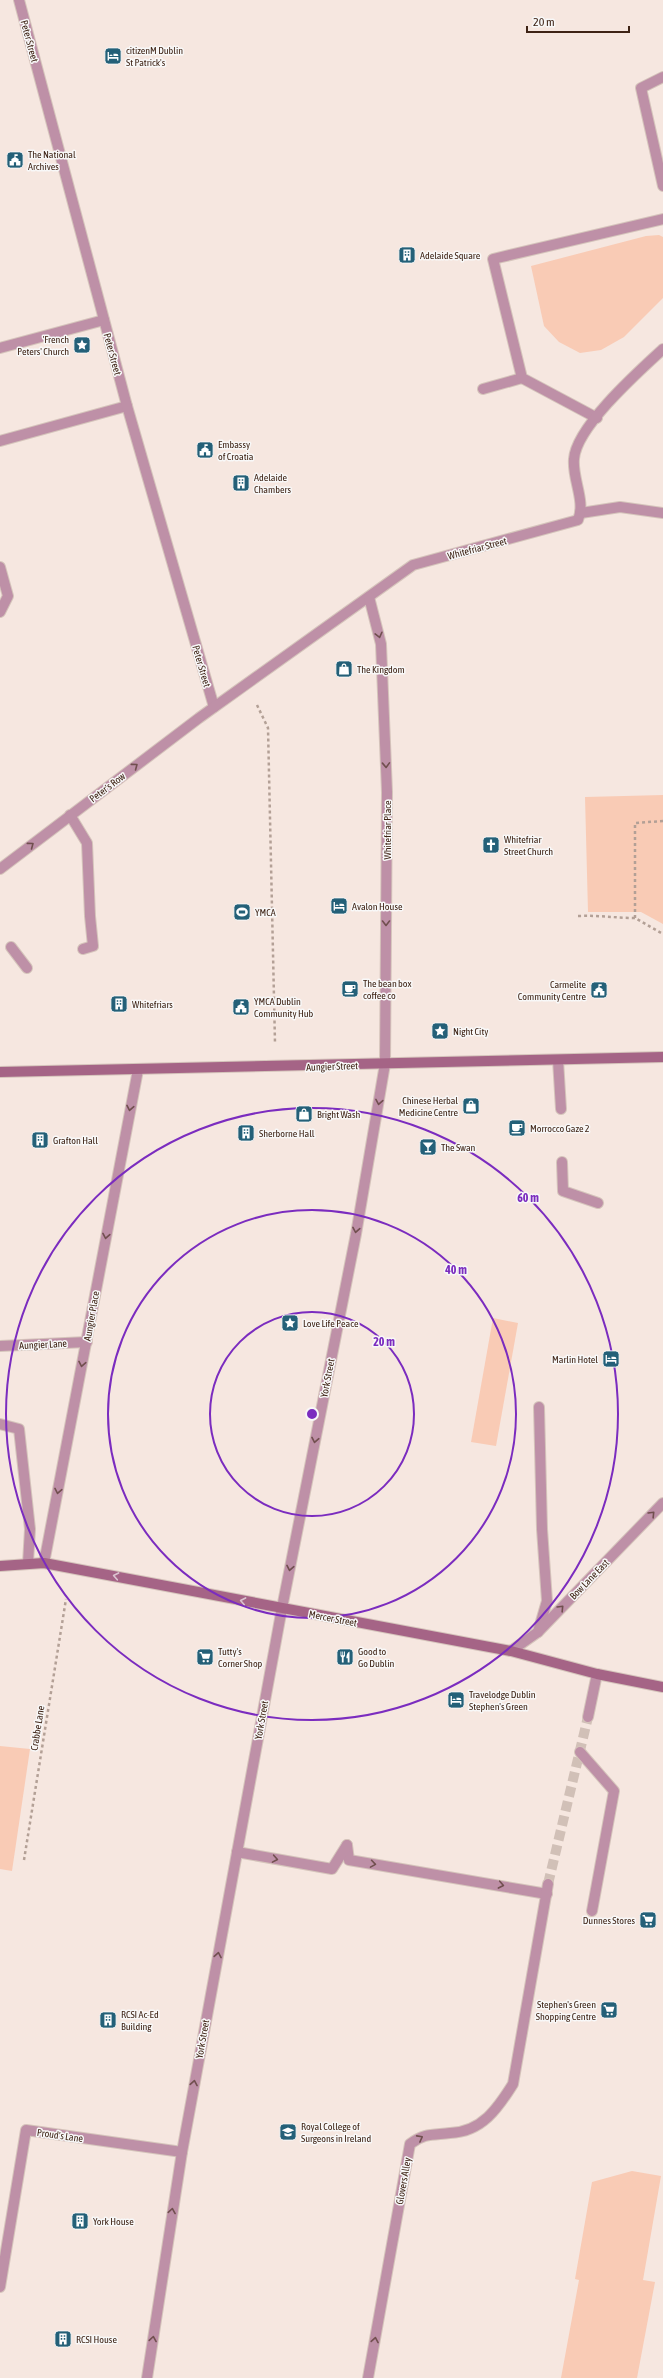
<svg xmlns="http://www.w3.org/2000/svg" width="663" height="2378" font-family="'Asap Condensed',sans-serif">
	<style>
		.green { fill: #f9cbb5 }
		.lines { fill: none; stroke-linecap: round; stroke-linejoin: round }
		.street-tunnel { stroke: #d1c0b7; stroke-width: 10; stroke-dasharray: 10 5; stroke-linecap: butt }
		.lane-casing { stroke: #d5c4bb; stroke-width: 12 }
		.street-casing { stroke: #d5c4bb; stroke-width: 12 }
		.secondary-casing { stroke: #d5c4bb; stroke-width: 12 }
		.path { stroke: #b3a096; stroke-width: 2.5; stroke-dasharray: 3 3; stroke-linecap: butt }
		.lane { stroke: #be90a7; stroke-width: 10 }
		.street { stroke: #be90a7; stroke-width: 10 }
		.secondary { stroke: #a56486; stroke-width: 10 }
		.oneway { stroke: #714f4f }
		.oneway2 { stroke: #dbc4d0 }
		.ring { fill: none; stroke: #7b2cbf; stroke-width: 2 }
		.labels { text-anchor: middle; stroke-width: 3; stroke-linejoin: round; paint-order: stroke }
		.street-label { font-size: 10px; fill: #3e2315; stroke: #f8f8f8 }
		.poi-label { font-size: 10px; fill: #3e2315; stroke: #f8f8f8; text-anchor: start }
		.centre { fill: #7b2cbf; stroke: #f8f8f8; stroke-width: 2 }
		.ring-label { font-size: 12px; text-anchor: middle; font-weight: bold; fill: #7b2cbf; stroke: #f8f8f8; stroke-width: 3; stroke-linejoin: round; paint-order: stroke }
	</style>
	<rect width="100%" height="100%" fill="#f6e7e0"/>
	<!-- green -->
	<g class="green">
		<path d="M659,235L663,237V298L624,337L601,350L580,353L559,342L544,326L531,266L646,236Z"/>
		<path d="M663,795V924L641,912H588L585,797Z"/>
		<path d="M493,1318L518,1323L496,1446L471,1442Z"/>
		<path d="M0,1746L30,1749L12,1871L0,1869Z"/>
		<path d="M632,2171L661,2176L643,2280L655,2282L637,2378H561L579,2280L575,2279L592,2182Z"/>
	</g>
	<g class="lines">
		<!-- street-tunnel -->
		<path class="street-tunnel" d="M548,1884L588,1717"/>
		<!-- lane casing -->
		<g class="lane-casing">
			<g id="lane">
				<path d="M0,348L104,320"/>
				<path d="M483,389L522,378"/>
				<path d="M0,441L127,406"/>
				<path d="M581,513L620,507L663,513"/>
				<path d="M0,567L8,596L0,612"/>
				<path d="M70,815L87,843L90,916L93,946L83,949"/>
				<path d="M11,947L27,968"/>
				<path d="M558,1060L561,1109"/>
				<path d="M562,1162L563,1191L598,1203"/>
				<path d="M0,1346L87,1342"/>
				<path d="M0,1424L19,1429L30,1529L28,1563"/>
				<path d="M44,1563L138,1070"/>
				<path d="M538,1632L547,1601L542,1529L539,1407"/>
				<path d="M580,1752L614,1791L592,1911"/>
				<path d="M347,1845L349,1860L547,1894"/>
				<path d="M237,1852L332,1869L347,1845"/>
				<path d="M0,2287L26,2130L182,2152"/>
			</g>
		</g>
		<!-- street casing -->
		<g class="street-casing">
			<g id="street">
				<path d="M19,0L127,406L214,707"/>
				<path d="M663,77L641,88L663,186"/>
				<path d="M597,418L522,378L493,259L663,219"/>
				<path d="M0,869L199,718L413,565L578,520C586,501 572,479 574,459C576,427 639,371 663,349"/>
				<path d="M511,1651L538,1632L663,1503"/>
				<path d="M588,1717L597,1674"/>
				<path d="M147,2378L182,2152L282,1608L356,1234L385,1064L387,792L381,644L369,597"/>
				<path d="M368,2378L410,2144C424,2133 433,2135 450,2133C482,2132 498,2108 513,2084L548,1884"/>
			</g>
		</g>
		<!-- secondary casing -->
		<g class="secondary-casing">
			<g id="secondary">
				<path d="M0,1072L663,1057"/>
				<path d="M0,1566L44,1563L511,1651L597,1674L663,1687"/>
			</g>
		</g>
		<!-- path -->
		<g class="path">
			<path d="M257,705L268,728L275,1043"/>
			<path d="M663,821L635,823V918L663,934"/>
			<path d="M578,916C598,915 615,918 635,918"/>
			<path d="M24,1860L66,1599"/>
		</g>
		<!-- lane -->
		<use href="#lane" class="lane"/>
		<!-- street -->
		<use href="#street" class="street"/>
		<!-- secondary -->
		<use href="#secondary" class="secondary"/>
	</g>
	<!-- one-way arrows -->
	<defs><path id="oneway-chevron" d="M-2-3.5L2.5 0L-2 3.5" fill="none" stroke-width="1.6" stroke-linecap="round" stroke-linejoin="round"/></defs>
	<g class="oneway">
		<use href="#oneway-chevron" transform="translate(379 635) rotate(76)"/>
		<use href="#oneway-chevron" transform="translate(386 765) rotate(88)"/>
		<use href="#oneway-chevron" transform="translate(135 766) rotate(-37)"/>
		<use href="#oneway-chevron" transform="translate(31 845) rotate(-37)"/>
		<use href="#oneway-chevron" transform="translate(386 923) rotate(90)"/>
		<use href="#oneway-chevron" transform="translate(379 1102) rotate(100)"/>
		<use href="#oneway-chevron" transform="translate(130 1108) rotate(101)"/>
		<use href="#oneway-chevron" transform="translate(356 1230) rotate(100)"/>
		<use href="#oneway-chevron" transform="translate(106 1236) rotate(100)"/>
		<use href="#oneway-chevron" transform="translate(82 1364) rotate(101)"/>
		<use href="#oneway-chevron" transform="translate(315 1440) rotate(101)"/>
		<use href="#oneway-chevron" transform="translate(58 1491) rotate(101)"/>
		<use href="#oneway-chevron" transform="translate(652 1514) rotate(-46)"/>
		<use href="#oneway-chevron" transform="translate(290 1568) rotate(101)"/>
		<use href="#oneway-chevron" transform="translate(561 1608) rotate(-46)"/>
		<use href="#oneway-chevron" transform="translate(275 1859) rotate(10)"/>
		<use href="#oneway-chevron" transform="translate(373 1864) rotate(9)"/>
		<use href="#oneway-chevron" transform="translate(501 1885) rotate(11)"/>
		<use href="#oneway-chevron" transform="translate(218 1955) rotate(-80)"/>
		<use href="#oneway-chevron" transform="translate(194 2083) rotate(-80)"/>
		<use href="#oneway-chevron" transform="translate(420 2138) rotate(-28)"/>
		<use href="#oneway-chevron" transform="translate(172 2211) rotate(-81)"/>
		<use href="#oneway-chevron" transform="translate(153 2339) rotate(-81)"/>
		<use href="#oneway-chevron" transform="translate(375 2340) rotate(-80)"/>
	</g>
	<g class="oneway2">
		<use href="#oneway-chevron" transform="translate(116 1576) rotate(-169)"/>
		<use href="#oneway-chevron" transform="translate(243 1601) rotate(-169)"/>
	</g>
	<!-- distance rings -->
	<g class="ring">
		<circle cx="312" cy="1414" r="102"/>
		<circle cx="312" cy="1414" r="204"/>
		<circle cx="312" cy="1414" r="306"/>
	</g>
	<!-- icons -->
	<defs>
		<g id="hotel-square" transform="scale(0.9)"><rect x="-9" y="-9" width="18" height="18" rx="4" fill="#246078" stroke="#f8f8f8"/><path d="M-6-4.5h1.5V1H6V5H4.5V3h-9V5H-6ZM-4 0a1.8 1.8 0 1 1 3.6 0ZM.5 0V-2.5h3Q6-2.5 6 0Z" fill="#fff"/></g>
		<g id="civic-square" transform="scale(0.9)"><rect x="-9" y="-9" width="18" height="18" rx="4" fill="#246078" stroke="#f8f8f8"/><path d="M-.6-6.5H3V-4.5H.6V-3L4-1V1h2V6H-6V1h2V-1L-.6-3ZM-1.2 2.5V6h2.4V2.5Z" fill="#fff"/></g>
		<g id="building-square" transform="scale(0.9)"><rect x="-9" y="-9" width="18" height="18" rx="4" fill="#246078" stroke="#f8f8f8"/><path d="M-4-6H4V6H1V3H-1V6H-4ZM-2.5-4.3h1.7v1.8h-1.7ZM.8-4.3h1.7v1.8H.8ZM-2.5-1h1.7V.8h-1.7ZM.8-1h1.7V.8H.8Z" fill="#fff"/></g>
		<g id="sight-square" transform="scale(0.9)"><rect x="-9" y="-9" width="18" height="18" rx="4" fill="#246078" stroke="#f8f8f8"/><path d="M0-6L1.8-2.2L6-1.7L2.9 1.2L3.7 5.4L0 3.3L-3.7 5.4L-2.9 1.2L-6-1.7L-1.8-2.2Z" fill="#fff"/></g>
		<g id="shop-square" transform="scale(0.9)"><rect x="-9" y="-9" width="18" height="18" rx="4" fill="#246078" stroke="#f8f8f8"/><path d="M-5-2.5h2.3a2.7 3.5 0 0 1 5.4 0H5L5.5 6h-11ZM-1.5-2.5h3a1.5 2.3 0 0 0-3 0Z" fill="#fff"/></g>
		<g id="church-square" transform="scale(0.9)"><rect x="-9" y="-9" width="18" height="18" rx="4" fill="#246078" stroke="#f8f8f8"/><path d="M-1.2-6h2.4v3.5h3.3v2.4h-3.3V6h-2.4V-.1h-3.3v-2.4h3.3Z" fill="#fff"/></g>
		<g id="stadium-square" transform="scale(0.9)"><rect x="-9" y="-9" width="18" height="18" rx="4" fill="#246078" stroke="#f8f8f8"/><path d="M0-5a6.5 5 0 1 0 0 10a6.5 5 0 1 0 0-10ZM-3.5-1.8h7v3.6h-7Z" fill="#fff"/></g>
		<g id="cafe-square" transform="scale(0.9)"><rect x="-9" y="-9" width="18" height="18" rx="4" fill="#246078" stroke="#f8f8f8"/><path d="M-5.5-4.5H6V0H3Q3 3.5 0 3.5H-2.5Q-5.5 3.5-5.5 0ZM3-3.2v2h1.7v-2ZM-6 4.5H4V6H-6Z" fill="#fff"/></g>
		<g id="bar-square" transform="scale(0.9)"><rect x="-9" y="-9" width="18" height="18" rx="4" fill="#246078" stroke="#f8f8f8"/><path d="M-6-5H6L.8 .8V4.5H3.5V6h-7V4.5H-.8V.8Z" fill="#fff"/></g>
		<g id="supermarket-square" transform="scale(0.9)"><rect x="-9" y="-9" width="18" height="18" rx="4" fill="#246078" stroke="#f8f8f8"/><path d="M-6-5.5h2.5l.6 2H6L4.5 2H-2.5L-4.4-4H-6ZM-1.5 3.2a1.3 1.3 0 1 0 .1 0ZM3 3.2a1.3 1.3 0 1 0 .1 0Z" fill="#fff"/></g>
		<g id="restaurant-square" transform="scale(0.9)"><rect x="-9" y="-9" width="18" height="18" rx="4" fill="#246078" stroke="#f8f8f8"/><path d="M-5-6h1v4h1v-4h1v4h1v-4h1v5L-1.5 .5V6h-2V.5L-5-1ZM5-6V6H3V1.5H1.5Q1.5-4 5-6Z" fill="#fff"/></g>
		<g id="university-square" transform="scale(0.9)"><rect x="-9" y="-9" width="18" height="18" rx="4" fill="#246078" stroke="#f8f8f8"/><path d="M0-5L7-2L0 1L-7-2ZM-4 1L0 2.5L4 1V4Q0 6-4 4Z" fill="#fff"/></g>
	</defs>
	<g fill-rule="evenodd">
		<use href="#hotel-square" x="113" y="56"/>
		<use href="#civic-square" x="15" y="160"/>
		<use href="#building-square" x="407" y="255"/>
		<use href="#sight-square" x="82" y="345"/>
		<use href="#civic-square" x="205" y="450"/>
		<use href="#building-square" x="241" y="483"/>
		<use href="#shop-square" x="344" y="669"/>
		<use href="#church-square" x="491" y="845"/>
		<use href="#hotel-square" x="339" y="906"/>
		<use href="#stadium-square" x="242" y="912"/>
		<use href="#cafe-square" x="350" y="989"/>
		<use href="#civic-square" x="599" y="990"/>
		<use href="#building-square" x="119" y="1004"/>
		<use href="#civic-square" x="241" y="1007"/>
		<use href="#sight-square" x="440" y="1031"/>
		<use href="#shop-square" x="471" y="1106"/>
		<use href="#shop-square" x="304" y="1114"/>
		<use href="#cafe-square" x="517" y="1128"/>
		<use href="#building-square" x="246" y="1133"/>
		<use href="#building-square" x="40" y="1140"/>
		<use href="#bar-square" x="428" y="1147"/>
		<use href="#sight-square" x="290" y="1323"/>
		<use href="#hotel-square" x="611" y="1359"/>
		<use href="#supermarket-square" x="205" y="1657"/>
		<use href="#restaurant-square" x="345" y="1657"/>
		<use href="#hotel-square" x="456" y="1700"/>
		<use href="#supermarket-square" x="648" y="1920"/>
		<use href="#supermarket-square" x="609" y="2010"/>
		<use href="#building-square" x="108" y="2020"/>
		<use href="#university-square" x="288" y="2132"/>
		<use href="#building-square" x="80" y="2221"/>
		<use href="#building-square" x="63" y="2339"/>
	</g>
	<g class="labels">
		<!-- street labels -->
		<g class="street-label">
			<text transform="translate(30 41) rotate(75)" y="4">Peter Street</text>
			<text transform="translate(113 354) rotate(75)" y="4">Peter Street</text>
			<text transform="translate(477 548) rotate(-15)" y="4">Whitefriar Street</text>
			<text transform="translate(202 666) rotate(74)" y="4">Peter Street</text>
			<text transform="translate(107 787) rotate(-37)" y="4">Peter's Row</text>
			<text transform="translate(387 830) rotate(-90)" y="4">Whitefriar Place</text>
			<text transform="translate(332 1066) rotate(-2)" y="4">Aungier Street</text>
			<text transform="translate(91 1316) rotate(-80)" y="4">Aungier Place</text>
			<text transform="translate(43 1344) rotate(-3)" y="4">Aungier Lane</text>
			<text transform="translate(327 1378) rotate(-79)" y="4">York Street</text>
			<text transform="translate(589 1579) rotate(-46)" y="4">Bow Lane East</text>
			<text transform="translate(333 1618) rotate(11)" y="4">Mercer Street</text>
			<text transform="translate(261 1720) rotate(-80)" y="4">York Street</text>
			<text transform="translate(37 1728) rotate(-81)" y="4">Crabbe Lane</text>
			<text transform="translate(202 2039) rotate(-80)" y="4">York Street</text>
			<text transform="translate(60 2135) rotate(8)" y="4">Proud's Lane</text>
			<text transform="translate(403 2181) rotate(-80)" y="4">Glovers Alley</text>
		</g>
		<!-- poi labels -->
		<g class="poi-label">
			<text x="126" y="54">citizenM Dublin<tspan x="126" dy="12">St Patrick's</tspan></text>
			<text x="28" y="158">The National<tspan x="28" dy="12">Archives</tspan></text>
			<text x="420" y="259">Adelaide Square</text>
			<text x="69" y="343" text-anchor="end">'French<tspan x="69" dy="12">Peters' Church</tspan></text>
			<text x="218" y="448">Embassy<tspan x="218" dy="12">of Croatia</tspan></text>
			<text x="254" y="481">Adelaide<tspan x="254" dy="12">Chambers</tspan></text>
			<text x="357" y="673">The Kingdom</text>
			<text x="504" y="843">Whitefriar<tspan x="504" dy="12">Street Church</tspan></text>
			<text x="352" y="910">Avalon House</text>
			<text x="255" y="916">YMCA</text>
			<text x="363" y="987">The bean box<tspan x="363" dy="12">coffee co</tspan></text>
			<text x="586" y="988" text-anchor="end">Carmelite<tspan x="586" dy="12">Community Centre</tspan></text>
			<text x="254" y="1005">YMCA Dublin<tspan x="254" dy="12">Community Hub</tspan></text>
			<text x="132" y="1008">Whitefriars</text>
			<text x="453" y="1035">Night City</text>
			<text x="458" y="1104" text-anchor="end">Chinese Herbal<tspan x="458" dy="12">Medicine Centre</tspan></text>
			<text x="317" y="1118">Bright Wash</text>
			<text x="530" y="1132">Morrocco Gaze 2</text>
			<text x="259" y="1137">Sherborne Hall</text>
			<text x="53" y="1144">Grafton Hall</text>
			<text x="441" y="1151">The Swan</text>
			<text x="303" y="1327">Love Life Peace</text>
			<text x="598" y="1363" text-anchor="end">Marlin Hotel</text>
			<text x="218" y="1655">Tutty's<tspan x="218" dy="12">Corner Shop</tspan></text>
			<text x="358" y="1655">Good to<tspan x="358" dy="12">Go Dublin</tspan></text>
			<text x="469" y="1698">Travelodge Dublin<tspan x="469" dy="12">Stephen's Green</tspan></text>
			<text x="635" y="1924" text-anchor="end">Dunnes Stores</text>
			<text x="596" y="2008" text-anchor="end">Stephen's Green<tspan x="596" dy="12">Shopping Centre</tspan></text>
			<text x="121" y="2018">RCSI Ac-Ed<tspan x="121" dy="12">Building</tspan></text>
			<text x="301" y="2130">Royal College of<tspan x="301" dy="12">Surgeons in Ireland</tspan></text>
			<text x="93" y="2225">York House</text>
			<text x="76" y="2343">RCSI House</text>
		</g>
	</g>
	<circle cx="312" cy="1414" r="6" class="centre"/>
	<g class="ring-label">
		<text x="528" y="1202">60 m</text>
		<text x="456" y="1274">40 m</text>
		<text x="384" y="1346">20 m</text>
	</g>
	<!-- scale -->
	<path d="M527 26v6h102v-6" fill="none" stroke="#3e2315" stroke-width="2"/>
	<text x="533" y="26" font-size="12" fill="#3e2315" stroke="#f8f8f8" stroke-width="3" paint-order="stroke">20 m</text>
</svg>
